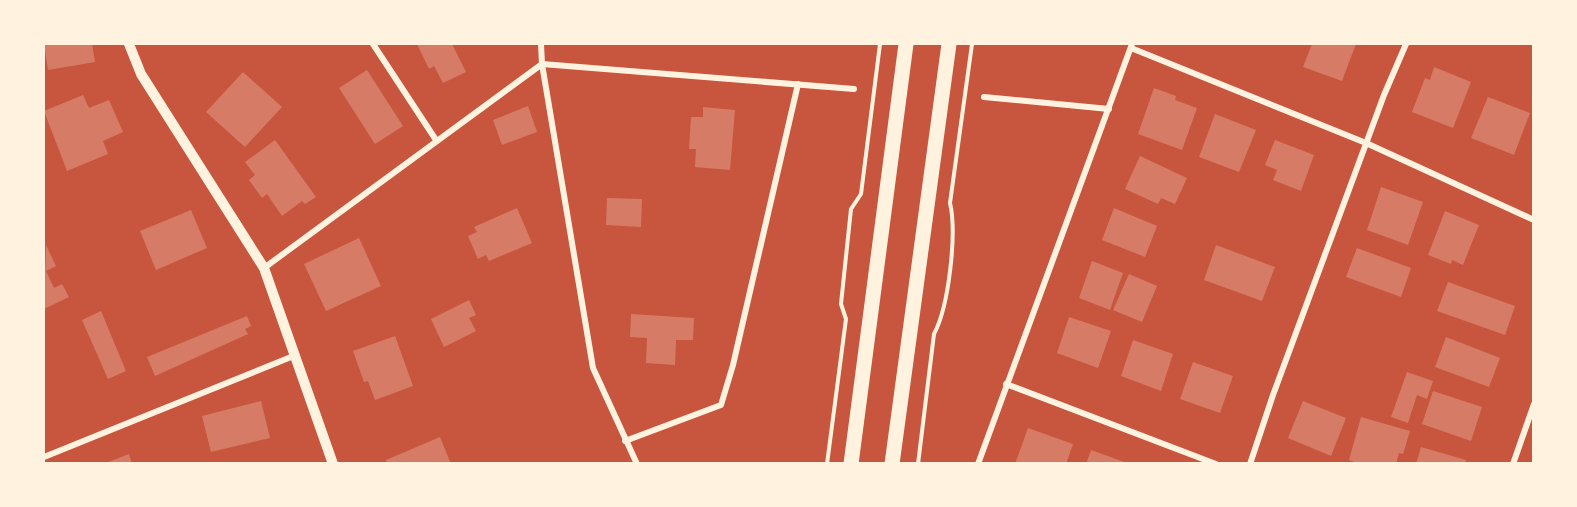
<svg xmlns="http://www.w3.org/2000/svg" width="1577" height="507" font-family="Roboto,sans-serif">
	<style>
		.building { fill: #d67c66 }
		.lines { fill: none; stroke-linecap: round; stroke-linejoin: round }
		.path { stroke: #fff3e0; stroke-width: 4 }
		.minor { stroke: #fff3e0; stroke-width: 6 }
		.tertiary { stroke: #fff3e0; stroke-width: 10 }
		.primary { stroke: #fff3e0; stroke-width: 15 }
	</style>
	<rect width="100%" height="100%" fill="#c8553d"/>
	<!-- building -->
	<g class="building">
		<path d="M44,44H92L95,62L48,70Z"/>
		<path d="M417,44H452L466,72L443,83L434,66L429,69Z"/>
		<path d="M1312,44H1356L1342,81L1303,67Z"/>
		<path d="M1434,67L1471,82L1453,128L1412,112L1425,78L1430,80Z"/>
		<path d="M367,70L403,126L375,144L339,88Z"/>
		<path d="M243,72L282,107L245,147L206,112Z"/>
		<path d="M1154,88L1176,96L1175,100L1197,108L1182,150L1138,134Z"/>
		<path d="M83,95L89,108L109,100L123,132L103,141L108,154L67,171L44,111Z"/>
		<path d="M1488,97L1530,113L1514,155L1471,138Z"/>
		<path d="M528,106L537,132L502,145L493,120Z"/>
		<path d="M703,107L735,110L730,170L695,167L696,149H689L691,117H703Z"/>
		<path d="M1215,114L1256,130L1239,172L1199,157Z"/>
		<path d="M275,140L316,197L305,204L302,201L282,216L267,194L262,198L249,180L255,175L245,162Z"/>
		<path d="M1275,140L1314,155L1301,191L1273,180L1277,170L1265,165Z"/>
		<path d="M1140,156L1187,178L1175,204L1161,198L1158,204L1125,189Z"/>
		<path d="M1381,187L1423,202L1408,245L1367,230Z"/>
		<path d="M607,198L642,199L641,227L606,225Z"/>
		<path d="M517,208L532,243L489,261L486,255L478,259L468,236L477,232L474,227Z"/>
		<path d="M1114,208L1157,226L1145,257L1102,240Z"/>
		<path d="M191,210L207,248L156,270L140,231Z"/>
		<path d="M1445,211L1479,225L1463,265L1452,260L1451,264L1428,255Z"/>
		<path d="M359,238L381,286L326,311L304,264Z"/>
		<path d="M46,245L56,266L46,271L54,288L62,284L69,297L44,309Z"/>
		<path d="M1216,245L1275,267L1262,301L1204,280Z"/>
		<path d="M1357,248L1411,268L1401,297L1346,277Z"/>
		<path d="M1092,261L1123,273L1110,310L1079,298Z"/>
		<path d="M1129,274L1157,286L1142,322L1113,310Z"/>
		<path d="M1448,282L1515,306L1505,335L1437,311Z"/>
		<path d="M469,300L476,315L469,318L476,331L444,347L431,319Z"/>
		<path d="M101,311L126,371L108,379L82,320Z"/>
		<path d="M631,314L694,318L693,340H676L675,365L646,363L647,338L630,337Z"/>
		<path d="M247,316L251,326L245,329L248,334L155,376L147,357Z"/>
		<path d="M1069,317L1111,331L1098,368L1057,353Z"/>
		<path d="M395,336L413,386L375,400L368,381L364,382L353,351Z"/>
		<path d="M1446,337L1500,358L1489,387L1435,367Z"/>
		<path d="M1133,340L1173,354L1161,391L1121,376Z"/>
		<path d="M1193,362L1233,376L1220,413L1180,399Z"/>
		<path d="M1407,372L1433,381L1427,399L1417,395L1408,423L1391,417Z"/>
		<path d="M1433,391L1482,407L1471,441L1422,424Z"/>
		<path d="M261,401L270,438L211,452L202,416Z"/>
		<path d="M1303,401L1346,418L1331,456L1288,438Z"/>
		<path d="M1361,417L1410,431L1403,454L1399,453L1396,464H1360L1349,460Z"/>
		<path d="M1028,428L1073,444L1066,464H1015Z"/>
		<path d="M440,437L451,464H387L386,460Z"/>
		<path d="M1421,447L1466,460L1465,464H1416Z"/>
		<path d="M1091,450L1127,463V464H1086Z"/>
		<path d="M129,454L132,464H106V463Z"/>
	</g>
	<g class="lines">
		<!-- path -->
		<g class="path">
			<path d="M827,464L846,319L841,304L851,209L861,194L880,44"/>
			<path d="M918,464L934,334C949,306 957,233 950,203L972,44"/>
		</g>
		<!-- minor -->
		<g class="minor">
			<path d="M373,44L436,140"/>
			<path d="M541,44L542,64L593,368L637,464"/>
			<path d="M1131,48L1366,143L1534,220"/>
			<path d="M984,97L1109,109"/>
			<path d="M264,268L542,64L854,89"/>
			<path d="M1006,384L1216,464"/>
			<path d="M625,441L721,405L733,365L798,84"/>
			<path d="M44,457L296,355"/>
			<path d="M978,464L1132,44"/>
			<path d="M1250,464L1273,395L1384,95L1406,44"/>
			<path d="M1513,464L1534,404"/>
		</g>
		<!-- tertiary -->
		<path class="tertiary" d="M129,44L141,74L264,268L333,464"/>
		<!-- primary -->
		<g class="primary">
			<path d="M851,464L906,44"/>
			<path d="M892,464L949,44"/>
		</g>
	</g>
	<!-- border -->
	<rect width="1577" height="507" fill="none" stroke="#fff3e0" stroke-width="90"/>
</svg>
